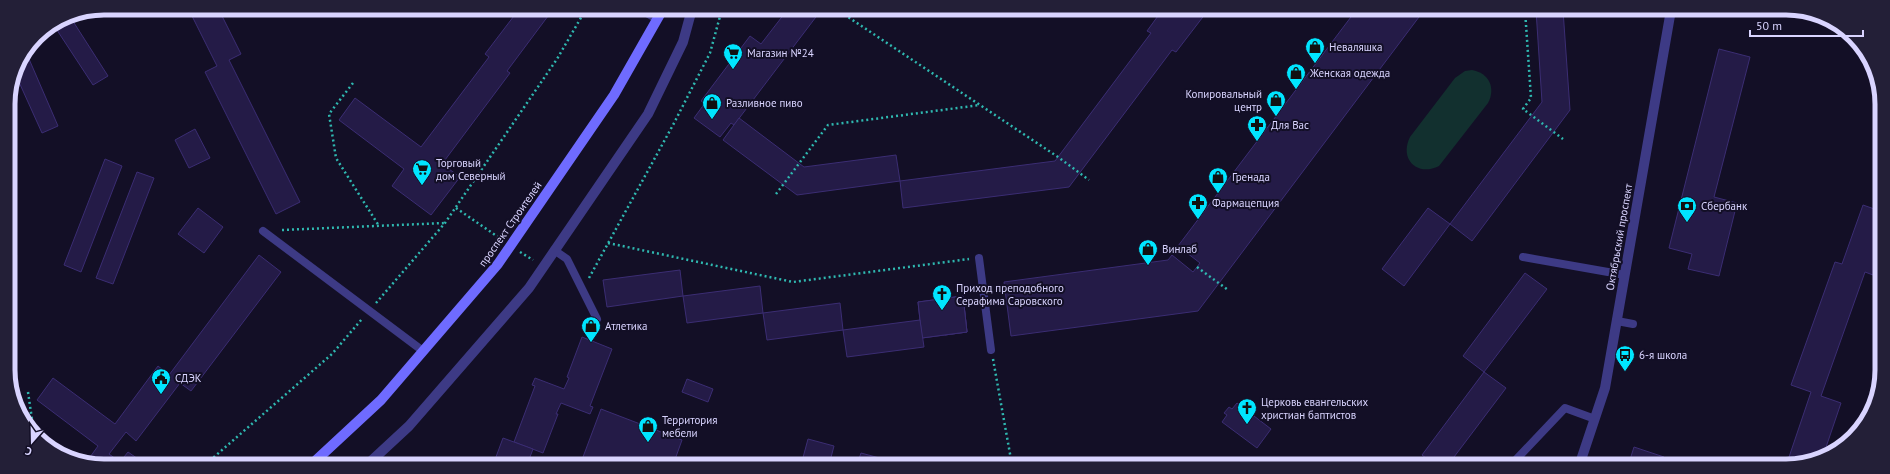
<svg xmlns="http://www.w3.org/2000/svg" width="1890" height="474" font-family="'PT Sans',sans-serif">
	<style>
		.green { fill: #12302f }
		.building { fill: #241b47; stroke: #3b2d73 }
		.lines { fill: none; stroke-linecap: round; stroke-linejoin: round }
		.path { stroke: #2fb8b0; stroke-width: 2.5; stroke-dasharray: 2 3; stroke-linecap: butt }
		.lane { stroke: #3d3a85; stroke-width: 8 }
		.street { stroke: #3d3a85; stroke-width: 10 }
		.secondary { stroke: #6f6bff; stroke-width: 10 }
		.labels { text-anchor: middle; stroke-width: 4; stroke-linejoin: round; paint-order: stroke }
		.poi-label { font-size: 11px; fill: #d9d4ff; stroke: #130f26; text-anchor: start }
		.street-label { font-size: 11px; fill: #d9d4ff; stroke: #130f26 }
		.rim { fill: none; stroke: #d9d4ff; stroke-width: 5 }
	</style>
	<rect width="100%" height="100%" fill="#130f26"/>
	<!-- green -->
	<path class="green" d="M1472,70C1489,73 1496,88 1488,103L1439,166C1417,177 1399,159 1410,137L1455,78L1465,71Z"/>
	<!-- building -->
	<g class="building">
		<path d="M188,8H218L241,54L229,60L300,202L276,214L205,72L217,66Z"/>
		<path d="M520,8H554L507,71L510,73L442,164L460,177L431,215L392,186L404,169L339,120L355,98L421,147L489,57L485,54Z"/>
		<path d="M788,9H822L734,125L731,123L720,137L694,118L705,103L701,101L750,36L761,44Z"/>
		<path d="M1163,9H1209L1176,52L1172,50L1069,187L903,208L900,181L1055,161L1151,33L1147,31Z"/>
		<path d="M1357,9H1425L1198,311L1011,336L1004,282L1168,260L1172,255L1193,272L1200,263L1178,246Z"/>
		<path d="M1536,10H1563L1570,110L1472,241L1450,224L1542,102Z"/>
		<path d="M67,15H69L108,76L93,85L53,24Z"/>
		<path d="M1719,49L1750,57L1714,197L1737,203L1719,276L1688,269L1692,254L1669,248Z"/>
		<path d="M26,52L58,126L42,133L14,71Z"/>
		<path d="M739,118L804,167L896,155L900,181L797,195L723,140Z"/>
		<path d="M195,129L210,158L189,168L175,140Z"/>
		<path d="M105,159L122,166L81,272L64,265Z"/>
		<path d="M137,172L154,178L113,284L96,278Z"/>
		<path d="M1863,205L1880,211V257L1873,275L1865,272L1821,396L1841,403L1822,459L1786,466L1811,392L1791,385L1835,262L1842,264Z"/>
		<path d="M198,208L223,227L204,253L178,234Z"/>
		<path d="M1428,208L1450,224L1404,286L1382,269Z"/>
		<path d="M259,255L281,272L191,391L180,383L136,441L126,432L109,454L120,462L128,452L141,461L138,464H85L98,446L37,400L53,378L115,424L158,366L169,375Z"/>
		<path d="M680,270L683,296L607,307L603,280Z"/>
		<path d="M1525,273L1547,289L1484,372L1463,356Z"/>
		<path d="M760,286L763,313L687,323L683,296Z"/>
		<path d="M963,296L967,332L922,338L918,302Z"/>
		<path d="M963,296L967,332L945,335L940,299Z"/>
		<path d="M963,296L967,332L922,338L918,302Z"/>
		<path d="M840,303L843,330L767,340L763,313Z"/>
		<path d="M920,320L924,347L847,357L843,330Z"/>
		<path d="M582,337L612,349L590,406L593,407L590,414L561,403L556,414H558L543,453L514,442L535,386L532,385L535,378L564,389L569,378L567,377Z"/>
		<path d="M1484,372L1506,388L1448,465H1435L1422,455Z"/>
		<path d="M687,379L713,389L708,402L682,392Z"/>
		<path d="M1237,403L1271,429L1257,448L1222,422L1227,415L1224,413L1229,407L1232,409Z"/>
		<path d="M601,409L682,440L673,465H580Z"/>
		<path d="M503,438L533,449L527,465H493Z"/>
		<path d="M808,439L834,446L829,465H801Z"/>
		<path d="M1634,447L1664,457L1661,466H1628Z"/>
		<path d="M861,453L887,460L886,465H857Z"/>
	</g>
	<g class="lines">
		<!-- path -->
		<g class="path">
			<path d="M836,9L1058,157L1089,180"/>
			<path d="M1525,10L1531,98L1523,109L1563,139"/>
			<path d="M353,83L329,114L336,158L379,226"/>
			<path d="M776,194L828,125L980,105"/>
			<path d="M456,208L501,239"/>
			<path d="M282,230L445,223"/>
			<path d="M608,243L793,282L969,259"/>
			<path d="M520,252L533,260"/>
			<path d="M1197,267L1228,290"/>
			<path d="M589,278L673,125L710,53L722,9"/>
			<path d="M376,303L445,223L557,59L586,9"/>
			<path d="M993,359L1012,465"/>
			<path d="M28,392L34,433"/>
			<path d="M206,464L332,354L362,319"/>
		</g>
		<!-- lane -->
		<g class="lane">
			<path d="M640,9L657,19"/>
			<path d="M263,231L423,351"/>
			<path d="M554,250L567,259L597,319"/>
			<path d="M1523,257L1625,275"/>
			<path d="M979,258L991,350"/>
			<path d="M1617,321L1633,324"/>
			<path d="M1510,466L1565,408L1595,419"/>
		</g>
		<!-- street -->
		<g class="street">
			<path d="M368,464L409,426L529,288L648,114L683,42L692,9"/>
			<path d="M1579,466L1605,388L1671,10"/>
		</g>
		<!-- secondary -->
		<path class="secondary" d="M312,464L381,400L498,264L614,95L663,9"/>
	</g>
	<!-- icons -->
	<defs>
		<g id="shop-pin" transform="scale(1)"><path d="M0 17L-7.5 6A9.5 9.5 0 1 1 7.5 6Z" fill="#00e5ff" stroke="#130f26"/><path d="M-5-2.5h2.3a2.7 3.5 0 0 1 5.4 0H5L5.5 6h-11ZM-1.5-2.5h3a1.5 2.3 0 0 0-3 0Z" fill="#111"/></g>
		<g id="supermarket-pin" transform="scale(1)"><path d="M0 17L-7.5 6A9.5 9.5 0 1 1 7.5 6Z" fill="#00e5ff" stroke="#130f26"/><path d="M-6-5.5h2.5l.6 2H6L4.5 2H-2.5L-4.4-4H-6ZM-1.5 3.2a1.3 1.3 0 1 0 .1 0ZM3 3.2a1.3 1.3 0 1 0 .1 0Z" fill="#111"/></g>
		<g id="pharmacy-pin" transform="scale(1)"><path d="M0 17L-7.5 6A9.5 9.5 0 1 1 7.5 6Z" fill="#00e5ff" stroke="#130f26"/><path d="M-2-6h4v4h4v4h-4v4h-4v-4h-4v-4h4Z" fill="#111"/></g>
		<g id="bank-pin" transform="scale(1)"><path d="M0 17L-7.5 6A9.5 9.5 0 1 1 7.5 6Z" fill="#00e5ff" stroke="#130f26"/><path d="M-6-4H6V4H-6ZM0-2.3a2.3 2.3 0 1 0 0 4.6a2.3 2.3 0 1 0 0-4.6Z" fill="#111"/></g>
		<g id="church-pin" transform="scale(1)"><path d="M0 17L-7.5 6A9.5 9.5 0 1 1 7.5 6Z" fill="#00e5ff" stroke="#130f26"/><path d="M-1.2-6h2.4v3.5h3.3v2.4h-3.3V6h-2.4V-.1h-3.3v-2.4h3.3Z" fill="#111"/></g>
		<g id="bus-pin" transform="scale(1)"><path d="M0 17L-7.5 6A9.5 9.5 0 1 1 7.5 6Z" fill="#00e5ff" stroke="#130f26"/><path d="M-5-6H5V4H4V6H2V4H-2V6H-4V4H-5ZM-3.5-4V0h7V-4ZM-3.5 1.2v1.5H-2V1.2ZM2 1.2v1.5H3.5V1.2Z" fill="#111"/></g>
		<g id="civic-pin" transform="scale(1)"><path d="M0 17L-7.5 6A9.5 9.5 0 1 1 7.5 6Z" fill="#00e5ff" stroke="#130f26"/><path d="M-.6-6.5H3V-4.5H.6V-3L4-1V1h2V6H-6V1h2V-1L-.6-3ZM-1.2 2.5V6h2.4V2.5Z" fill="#111"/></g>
	</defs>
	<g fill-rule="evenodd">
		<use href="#shop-pin" x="1315" y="47"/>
		<use href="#supermarket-pin" x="733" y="53"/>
		<use href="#shop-pin" x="1296" y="73"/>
		<use href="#shop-pin" x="1276" y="100"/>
		<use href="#shop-pin" x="712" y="103"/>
		<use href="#pharmacy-pin" x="1257" y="125"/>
		<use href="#supermarket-pin" x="422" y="169"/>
		<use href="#shop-pin" x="1218" y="177"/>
		<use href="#pharmacy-pin" x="1198" y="203"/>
		<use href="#bank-pin" x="1687" y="206"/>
		<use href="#shop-pin" x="1148" y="249"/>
		<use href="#church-pin" x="942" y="294"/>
		<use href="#shop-pin" x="591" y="326"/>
		<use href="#bus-pin" x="1625" y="355"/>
		<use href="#civic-pin" x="161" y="378"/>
		<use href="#church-pin" x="1247" y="408"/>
		<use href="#shop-pin" x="648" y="426"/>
	</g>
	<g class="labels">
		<!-- poi labels -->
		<g class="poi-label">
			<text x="1329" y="51">Неваляшка</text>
			<text x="747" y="57">Магазин №24</text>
			<text x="1310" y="77">Женская одежда</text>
			<text x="1262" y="98" text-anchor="end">Копировальный<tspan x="1262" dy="13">центр</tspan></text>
			<text x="726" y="107">Разливное пиво</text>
			<text x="1271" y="129">Для Вас</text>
			<text x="436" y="167">Торговый<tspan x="436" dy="13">дом Северный</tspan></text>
			<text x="1232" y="181">Гренада</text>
			<text x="1212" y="207">Фармацепция</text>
			<text x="1701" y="210">Сбербанк</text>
			<text x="1162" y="253">Винлаб</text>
			<text x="956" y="292">Приход преподобного<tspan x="956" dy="13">Серафима Саровского</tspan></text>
			<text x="605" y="330">Атлетика</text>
			<text x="1639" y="359">6-я школа</text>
			<text x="175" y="382">СДЭК</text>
			<text x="1261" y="406">Церковь евангельских<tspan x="1261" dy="13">христиан баптистов</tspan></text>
			<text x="662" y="424">Территория<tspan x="662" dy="13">мебели</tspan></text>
		</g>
		<!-- street labels -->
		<g class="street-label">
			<text transform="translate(510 224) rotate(-55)" y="4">проспект Строителей</text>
			<text transform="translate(1619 237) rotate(-80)" y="4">Октябрьский проспект</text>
		</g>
	</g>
	<!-- crop -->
	<path d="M0 0H1890V474H0ZM104 15H1786A89 89 0 0 1 1875 104V370A89 89 0 0 1 1786 459H104A89 89 0 0 1 15 370V104A89 89 0 0 1 104 15Z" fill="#231f37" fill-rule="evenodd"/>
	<path class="rim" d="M104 15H1786A89 89 0 0 1 1875 104V370A89 89 0 0 1 1786 459H104A89 89 0 0 1 15 370V104A89 89 0 0 1 104 15Z"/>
	<!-- north arrow -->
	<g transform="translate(32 442) rotate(200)" stroke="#130f26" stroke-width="3" paint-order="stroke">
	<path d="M0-3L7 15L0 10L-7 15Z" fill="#d9d4ff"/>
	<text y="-6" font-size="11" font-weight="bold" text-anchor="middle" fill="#d9d4ff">С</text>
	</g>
	<!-- scale -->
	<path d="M1750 30v6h113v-6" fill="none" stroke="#d9d4ff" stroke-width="2"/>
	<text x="1756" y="30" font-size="12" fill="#d9d4ff" stroke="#130f26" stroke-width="3" paint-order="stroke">50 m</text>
</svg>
